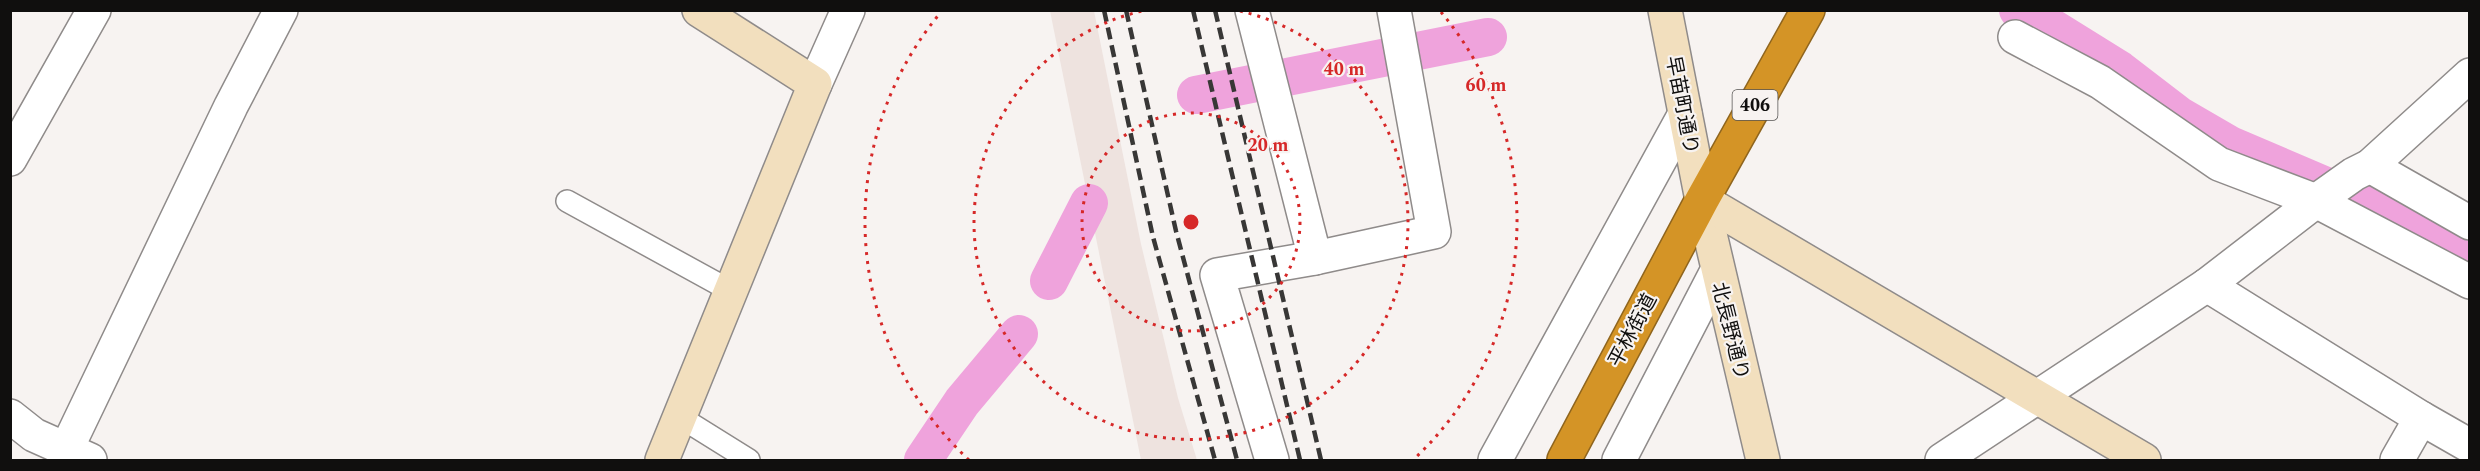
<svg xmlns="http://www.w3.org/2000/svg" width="2480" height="471" font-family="Spectral,'Noto Sans JP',serif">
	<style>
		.built { fill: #eee3df }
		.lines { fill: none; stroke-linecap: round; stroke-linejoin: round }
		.canal { stroke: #efa3dc; stroke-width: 38 }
		.lane-casing { stroke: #8f8b8a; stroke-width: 24 }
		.street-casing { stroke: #8f8b8a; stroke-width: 36 }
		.secondary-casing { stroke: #8f8b8a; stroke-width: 36 }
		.highway-casing { stroke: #8f651e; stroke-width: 36 }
		.lane { stroke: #fff; stroke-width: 21 }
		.street { stroke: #fff; stroke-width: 33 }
		.secondary { stroke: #f2dfbe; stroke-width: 33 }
		.highway { stroke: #d49426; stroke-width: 33 }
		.rail { stroke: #383736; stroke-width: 4.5; stroke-dasharray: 12 6; stroke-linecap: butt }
		.ring { fill: none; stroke: #d62828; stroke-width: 3; stroke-dasharray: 3 6 }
		.labels { text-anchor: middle; stroke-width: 4.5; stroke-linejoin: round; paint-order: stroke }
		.shield { fill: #f7f3f1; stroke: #555352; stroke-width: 1.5 }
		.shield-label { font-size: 18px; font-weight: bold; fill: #100f0e }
		.street-label { font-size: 20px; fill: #100f0e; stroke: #f7f3f1 }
		.centre { fill: #d62828; stroke: #f7f3f1; stroke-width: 3 }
		.ring-label { font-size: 18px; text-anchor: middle; font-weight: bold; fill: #d62828; stroke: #f7f3f1; stroke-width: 4.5; stroke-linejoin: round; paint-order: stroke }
	</style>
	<rect width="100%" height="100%" fill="#f7f3f1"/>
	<!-- built -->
	<path class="built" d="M1050,11H1094L1141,244L1178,398L1197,460H1141Z"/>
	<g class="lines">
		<!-- canal -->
		<g class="canal">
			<path d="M2018,10L2046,24L2120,70L2180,116L2230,145L2373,206L2470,262"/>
			<path d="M1196,95L1488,37"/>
			<path d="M1049,281L1089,203"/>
			<path d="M923,460L962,402L1019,334"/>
		</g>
		<!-- lane casing -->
		<g class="lane-casing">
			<g id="lane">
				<path d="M567,201L731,291"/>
				<path d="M680,417L749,460"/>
			</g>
		</g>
		<!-- street casing -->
		<g class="street-casing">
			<g id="street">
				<path d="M1252,10L1315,258L1434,232L1394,10"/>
				<path d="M2015,37L2100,82L2219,164L2316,201L2470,282"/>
				<path d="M815,84L848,10"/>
				<path d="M10,159L94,10"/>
				<path d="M2370,166L2470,223"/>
				<path d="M2207,285L2421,418L2397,460"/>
				<path d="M10,416L34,435L90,460"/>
				<path d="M2421,418L2470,446"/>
				<path d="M66,450L231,106L281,10"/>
				<path d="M1272,460L1217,275L1315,258"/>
				<path d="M1495,460L1685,114"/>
				<path d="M1619,460L1717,271"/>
				<path d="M1942,460L2207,285L2316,201L2354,174L2370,166L2470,75"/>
			</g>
		</g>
		<!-- secondary casing -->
		<g class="secondary-casing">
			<g id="secondary">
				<path d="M1665,10L1702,200L1763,460"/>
				<path d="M1702,200L2144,460"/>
				<path d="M662,460L815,84L699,10"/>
			</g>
		</g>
		<!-- highway casing -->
		<g class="highway-casing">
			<path id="highway" d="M1564,460L1702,200L1808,10"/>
		</g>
		<!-- lane -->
		<use href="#lane" class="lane"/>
		<!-- street -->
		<use href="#street" class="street"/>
		<!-- secondary -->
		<use href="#secondary" class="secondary"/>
		<!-- highway -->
		<use href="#highway" class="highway"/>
		<!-- rail -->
		<g class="rail">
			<path d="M1104,10L1153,237L1215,460"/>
			<path d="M1126,10L1176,231L1237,460"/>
			<path d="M1193,10L1300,460"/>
			<path d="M1215,10L1321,460"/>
		</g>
	</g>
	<!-- distance rings -->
	<g class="ring">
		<circle cx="1191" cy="222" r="109"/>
		<path d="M1240 11A217 217 0 1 1 1142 11"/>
		<path d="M969 460A326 326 0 0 1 941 12M1441 12A326 326 0 0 1 1413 460"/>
	</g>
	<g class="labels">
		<!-- shield labels -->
		<rect class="shield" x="1732.5" y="90" width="45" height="30" rx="4.5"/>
		<g class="shield-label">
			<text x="1755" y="111">406</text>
		</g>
		<!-- street labels -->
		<g class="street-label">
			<text transform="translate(1683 105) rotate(79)" y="7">早苗町通り</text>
			<text transform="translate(1632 330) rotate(-62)" y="7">平林街道</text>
			<text transform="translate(1731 331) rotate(76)" y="7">北長野通り</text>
		</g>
	</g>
	<circle cx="1191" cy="222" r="9" class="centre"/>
	<g class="ring-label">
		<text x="1344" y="75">40 m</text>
		<text x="1486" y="91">60 m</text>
		<text x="1268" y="151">20 m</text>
	</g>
	<!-- border -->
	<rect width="2480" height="471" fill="none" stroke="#100f0e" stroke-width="24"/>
</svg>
